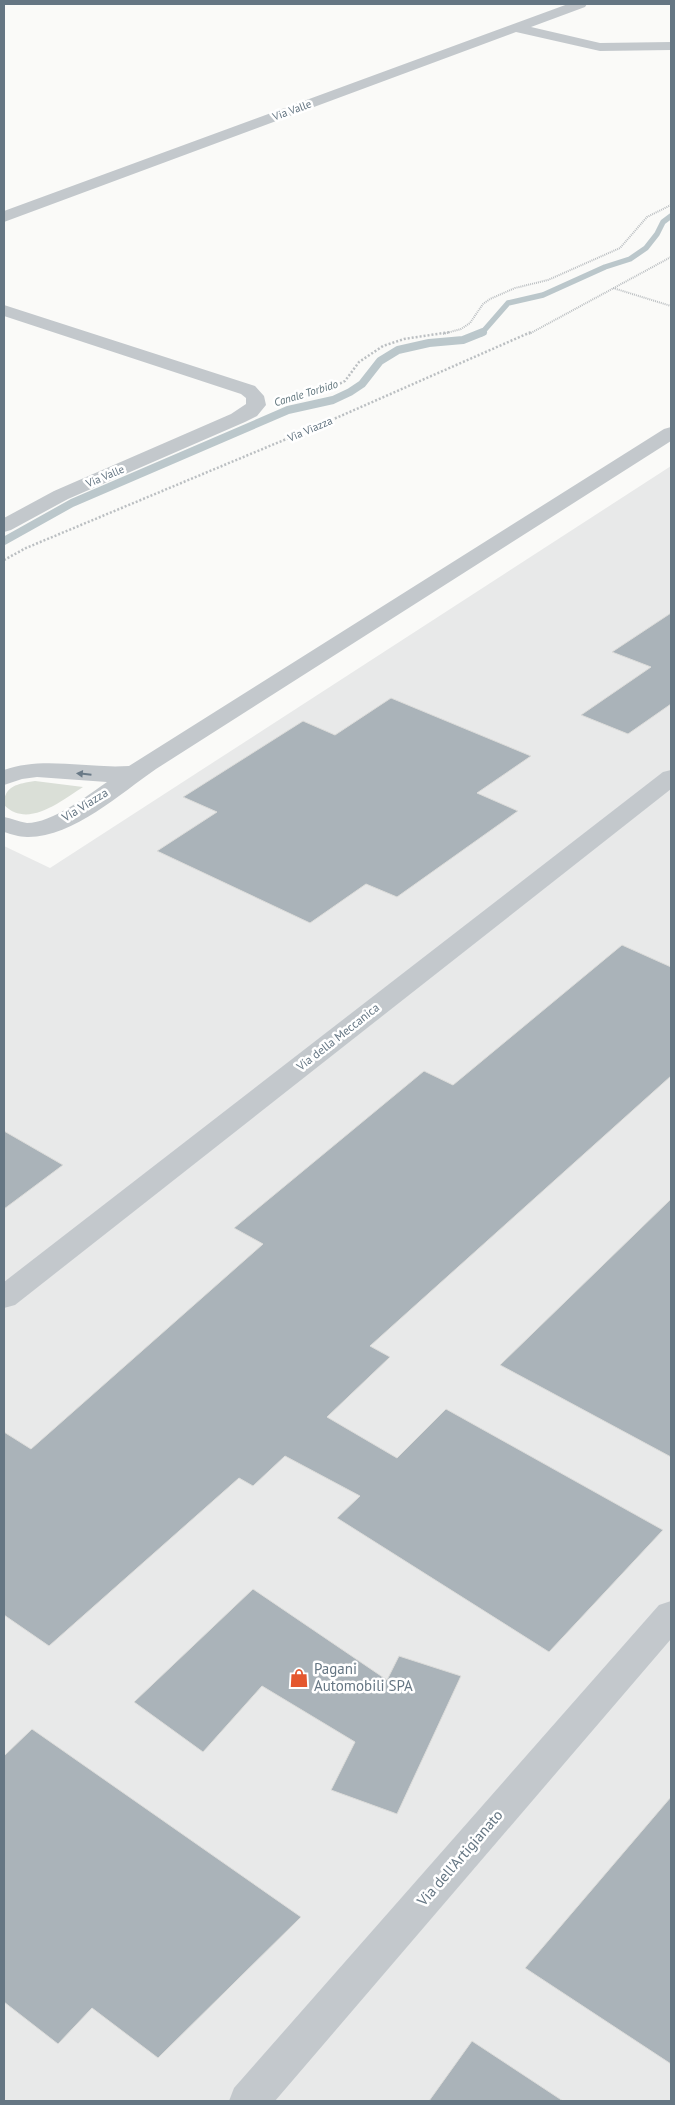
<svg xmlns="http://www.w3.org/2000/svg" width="675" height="2105" font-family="'PT Sans',sans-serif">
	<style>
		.built { fill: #e8e9e9 }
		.green { fill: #dadfd7 }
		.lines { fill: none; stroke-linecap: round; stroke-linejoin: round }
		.stream-far1 { stroke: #bbc7cb; stroke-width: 5.5 }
		.stream { stroke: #bbc7cb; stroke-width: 8 }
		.building { fill: #aab3b9; stroke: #dcdcda }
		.path-far1 { stroke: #bbbfc2; stroke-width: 2; stroke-dasharray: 1 1; stroke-linecap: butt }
		.path { stroke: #bbbfc2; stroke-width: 2.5; stroke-dasharray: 2 2; stroke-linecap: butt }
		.minor { fill: #c3c8cc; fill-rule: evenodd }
		.oneway { fill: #6a7a87 }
		.labels { text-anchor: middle; stroke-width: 5; stroke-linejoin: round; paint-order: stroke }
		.far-street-label { font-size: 11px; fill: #657683; stroke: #fff }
		.far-water-label { font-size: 11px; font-style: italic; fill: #60757c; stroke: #fff }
		.street-label { font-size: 12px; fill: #657683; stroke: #fff }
		.near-poi-label { font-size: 15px; fill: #657683; stroke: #fff; text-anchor: start }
		.near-street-label { font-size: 15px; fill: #657683; stroke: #fff }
	</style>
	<rect width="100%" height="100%" fill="#fafaf8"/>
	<!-- built -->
	<path class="built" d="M671,466V2101H4V846L50,868Z"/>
	<!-- green -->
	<path class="green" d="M35,781L83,787C61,801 28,829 4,805C4,785 18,784 35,781Z"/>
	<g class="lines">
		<!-- stream-far1 -->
		<path class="stream-far1" d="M481,334L508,303L543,295L605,267L630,259L646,248L657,234L663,222L671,216"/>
		<!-- stream -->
		<path class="stream" d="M4,541L72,503L288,410L333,400L350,392L362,384L380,361L398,350L429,343L463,340L483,332"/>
	</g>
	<!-- building -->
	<g class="building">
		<path d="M671,613V704L628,734L581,715L651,667L612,652Z"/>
		<path d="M391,698L531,756L477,793L518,811L397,897L366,884L310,923L157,851L217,812L183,797L303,721L335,735Z"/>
		<path d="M622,945L671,967V1076L370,1346L390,1357L327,1417L397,1458L446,1409L663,1530L549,1652L337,1518L360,1496L285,1456L253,1486L239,1478L49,1646L4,1615V1432L31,1449L263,1244L234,1228L424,1071L453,1085Z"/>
		<path d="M4,1131L63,1165L4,1209Z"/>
		<path d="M671,1199V1457L500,1365Z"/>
		<path d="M253,1589L387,1680L399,1656L461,1676L397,1814L331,1790L355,1742L262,1686L203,1752L134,1702Z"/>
		<path d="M32,1729L301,1917L158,2058L92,2008L58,2044L4,2002V1756Z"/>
		<path d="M671,1797V2064L525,1968Z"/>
		<path d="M472,2041L563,2101H429Z"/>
	</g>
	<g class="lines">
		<!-- path-far1 -->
		<g class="path-far1">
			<path d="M613,288L671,306"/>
			<path d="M443,334L461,329L470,323L483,304L490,299L515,288L548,280L620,248L647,217L671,205"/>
			<path d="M529,334L671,257"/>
		</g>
		<!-- path -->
		<g class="path">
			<path d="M283,402L331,388L345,381L359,362L383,346L404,339L450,332"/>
			<path d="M4,560L26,548L327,422L531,332"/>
		</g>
		<!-- minor -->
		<g class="minor">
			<path d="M568,4H587L585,7L531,27L600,43L671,42V50L600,51L516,32L4,222V211Z"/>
			<path d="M4,305L255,386L264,396L266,405L257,416L245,422L68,499L11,530L4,532V518L54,491L231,414L246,404V398L241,394L4,316Z"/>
			<path d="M671,427V441L156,769C121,793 72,838 27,837C19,837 11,834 4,832V817C11,818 19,822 27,823C52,823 87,796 107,782L37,777L22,779L4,785V770C44,756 87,769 129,766L664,429Z"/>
			<path d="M671,770V789L15,1305L4,1308V1282L663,772Z"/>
			<path d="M671,1601V1639L275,2101H229L234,2088L659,1605Z"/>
		</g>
	</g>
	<!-- one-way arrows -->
	<defs><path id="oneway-solid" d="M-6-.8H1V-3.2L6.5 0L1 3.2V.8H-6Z" transform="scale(1.25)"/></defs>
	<use class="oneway" href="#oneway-solid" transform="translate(84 774) rotate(-174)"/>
	<!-- icons -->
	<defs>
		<g id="shop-bare" transform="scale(1.5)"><path d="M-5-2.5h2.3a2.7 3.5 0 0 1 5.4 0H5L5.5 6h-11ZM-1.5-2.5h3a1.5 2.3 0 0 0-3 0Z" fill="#e4572e" stroke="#fff" stroke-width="2.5" paint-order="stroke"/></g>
	</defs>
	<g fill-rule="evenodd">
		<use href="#shop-bare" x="299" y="1678"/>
	</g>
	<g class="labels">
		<!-- far-street labels -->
		<g class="far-street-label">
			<text transform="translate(292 110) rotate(-20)" y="4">Via Valle</text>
			<text transform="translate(310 429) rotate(-23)" y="4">Via Viazza</text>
			<text transform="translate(105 476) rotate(-23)" y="4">Via Valle</text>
		</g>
		<!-- far-water labels -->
		<g class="far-water-label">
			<text transform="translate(306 393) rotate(-17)" y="4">Canale Torbido</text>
		</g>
		<!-- street labels -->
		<g class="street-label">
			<text transform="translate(85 805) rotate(-32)" y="4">Via Viazza</text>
			<text transform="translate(338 1037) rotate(-38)" y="4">Via della Meccanica</text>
		</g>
		<!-- near-poi labels -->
		<g class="near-poi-label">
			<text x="314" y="1674">Pagani<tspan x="314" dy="17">Automobili SPA</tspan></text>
		</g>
		<!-- near-street labels -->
		<g class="near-street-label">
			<text transform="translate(460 1858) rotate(-49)" y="5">Via dell'Artigianato</text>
		</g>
	</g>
	<!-- border -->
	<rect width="675" height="2105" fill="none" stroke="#657683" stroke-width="10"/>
</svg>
